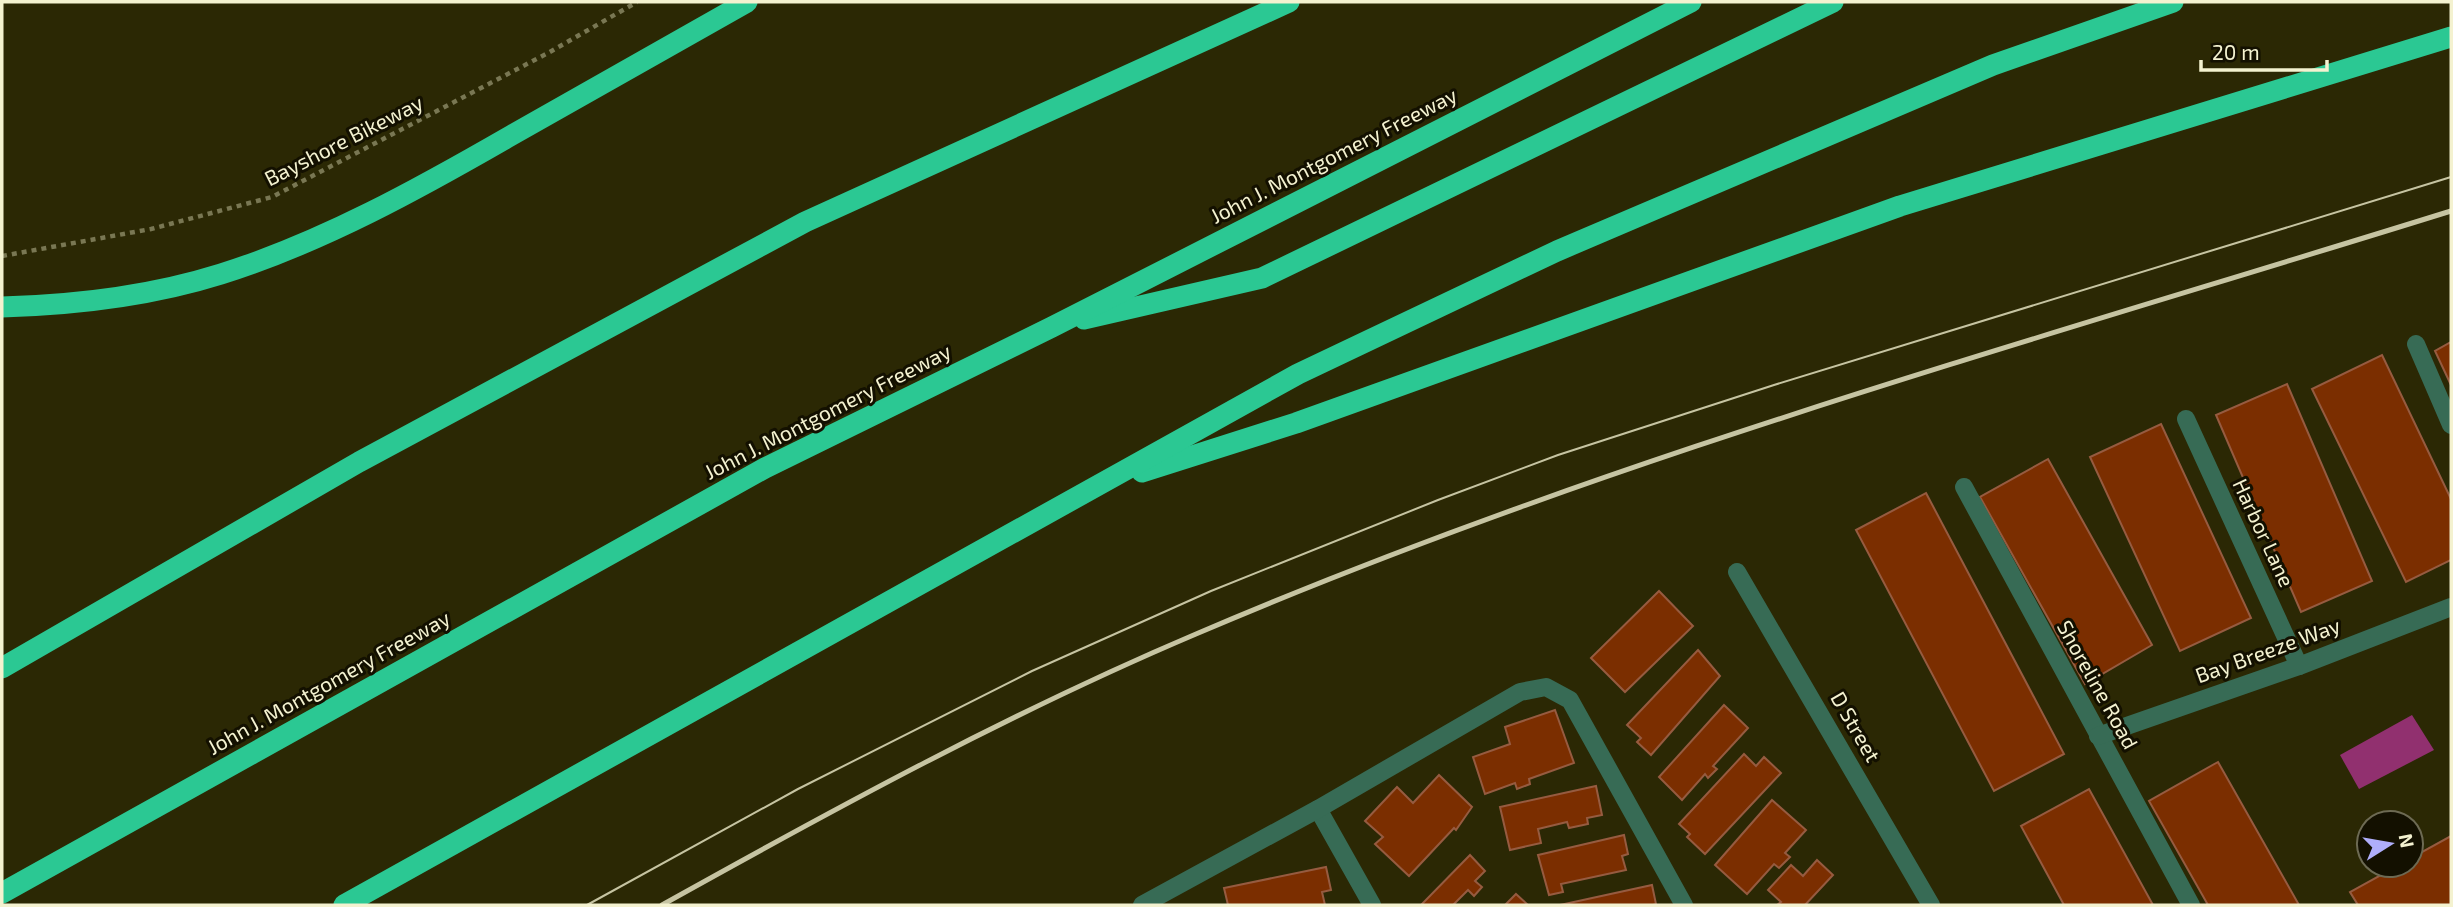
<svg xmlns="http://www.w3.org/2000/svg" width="2453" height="907" font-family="'Exo 2',sans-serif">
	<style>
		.water { fill: #91306f }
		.building { fill: #7b2e00; stroke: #965b40; stroke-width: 2 }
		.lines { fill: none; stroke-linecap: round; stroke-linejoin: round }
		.path { stroke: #797753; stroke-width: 4.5; stroke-dasharray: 5 5; stroke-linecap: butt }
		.street { stroke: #376b55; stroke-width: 18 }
		.highway { stroke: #2bc893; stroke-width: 21 }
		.tram { stroke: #c6c4a2; stroke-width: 2 }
		.rail { stroke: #c6c4a2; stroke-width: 5 }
		.labels { text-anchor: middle; stroke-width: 6; stroke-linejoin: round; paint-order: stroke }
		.street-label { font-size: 21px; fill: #f4f2d0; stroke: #131000 }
	</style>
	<rect width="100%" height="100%" fill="#2b2804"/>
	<!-- water -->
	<path class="water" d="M2412,715L2434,750L2359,789L2340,755Z"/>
	<!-- building -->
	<g class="building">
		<path d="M2451,342V385L2435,351Z"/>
		<path d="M2382,355L2451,499V560L2406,582L2312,389Z"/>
		<path d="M2287,384L2372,581L2301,612L2216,415Z"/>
		<path d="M2161,424L2251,618L2180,651L2090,457Z"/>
		<path d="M2048,459L2152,645L2085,684L1980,497Z"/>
		<path d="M1926,493L2064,754L1994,791L1856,530Z"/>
		<path d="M1659,591L1693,626L1625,692L1591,658Z"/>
		<path d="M1698,650L1720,676L1651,755L1637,742L1641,738L1627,725Z"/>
		<path d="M1724,705L1748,728L1713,766L1717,769L1708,778L1705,774L1682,800L1659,777Z"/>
		<path d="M1555,710L1574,763L1529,779L1530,784L1517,789L1515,783L1485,794L1473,757L1510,744L1505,727Z"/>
		<path d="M1744,754L1756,766L1764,757L1781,773L1705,854L1687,837L1690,834L1679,824Z"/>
		<path d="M2218,762L2299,905H2208L2149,801Z"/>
		<path d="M1439,775L1472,807L1456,830L1454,828L1409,876L1375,844L1383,837L1365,821L1397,787L1413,803Z"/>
		<path d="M1596,786L1602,815L1587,818L1588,824L1569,828L1567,822L1538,829L1541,843L1510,850L1500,807Z"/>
		<path d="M2089,789L2153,905H2064L2021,826Z"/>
		<path d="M1772,800L1806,830L1785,853L1790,857L1779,868L1774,864L1747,894L1715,865Z"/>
		<path d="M1624,835L1628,854L1622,856L1626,870L1561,884L1563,892L1549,895L1538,855Z"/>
		<path d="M2451,836V905H2358L2350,892L2399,865H2411V858Z"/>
		<path d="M1470,855L1485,871L1475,881L1482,887L1474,896L1468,890L1453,905H1421Z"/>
		<path d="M1817,860L1833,875L1805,905H1777L1781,902L1768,890L1791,865L1803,876Z"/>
		<path d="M1326,867L1331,890L1322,892L1325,905H1228L1224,888Z"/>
		<path d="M1652,885L1656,904L1653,905H1560Z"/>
		<path d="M1516,894L1528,905H1505Z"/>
	</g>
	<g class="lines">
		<!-- path -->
		<path class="path" d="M2,256L151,229L272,197L548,53L637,2"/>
		<!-- street -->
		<g class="street">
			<path d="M2416,344L2451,425"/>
			<path d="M2186,419L2299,666"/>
			<path d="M1964,487L2191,905"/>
			<path d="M1737,572L1931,905"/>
			<path d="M2098,736L2299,666L2451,607"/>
			<path d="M1318,809L1372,905"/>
			<path d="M1142,905L1318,809L1520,692L1546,687L1570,700L1684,905"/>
		</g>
		<!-- highway -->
		<g class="highway">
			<path d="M2,307C75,305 151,296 221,274C323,242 420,188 512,135C591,91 669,46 747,2"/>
			<path d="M1084,319L1262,278L1833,2"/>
			<path d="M1142,472L1296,423L1900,206L2451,37"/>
			<path d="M2,668L359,462L805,222L1289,2"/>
			<path d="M2,893L765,468L1052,327L1691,2"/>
			<path d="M344,905L1298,374L1557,251L1993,65L2173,2"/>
		</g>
		<!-- tram -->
		<path class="tram" d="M587,905L798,789L1032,671L1211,591L1438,500L1558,455L1774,385L2451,177"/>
		<!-- rail -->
		<path class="rail" d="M662,905C836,808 1012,712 1196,634C1602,460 2030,342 2451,211"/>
	</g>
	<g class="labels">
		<!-- street labels -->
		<g class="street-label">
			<text transform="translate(344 141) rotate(-27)" y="7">Bayshore Bikeway</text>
			<text transform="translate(1334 156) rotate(-27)" y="7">John J. Montgomery Freeway</text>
			<text transform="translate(828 412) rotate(-27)" y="7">John J. Montgomery Freeway</text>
			<text transform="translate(2263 533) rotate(65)" y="7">Harbor Lane</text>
			<text transform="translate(2268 651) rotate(-20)" y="7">Bay Breeze Way</text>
			<text transform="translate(329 683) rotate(-29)" y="7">John J. Montgomery Freeway</text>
			<text transform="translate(2097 685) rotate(61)" y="7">Shoreline Road</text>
			<text transform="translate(1855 727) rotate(60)" y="7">D Street</text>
		</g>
	</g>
	<!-- border -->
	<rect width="2453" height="907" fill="none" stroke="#f4f2d0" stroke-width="7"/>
	<!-- north arrow -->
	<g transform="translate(2390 844) rotate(79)"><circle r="33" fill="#131000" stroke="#6d6a53" stroke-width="2"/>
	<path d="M0-5L12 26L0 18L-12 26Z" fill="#afaefa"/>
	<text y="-10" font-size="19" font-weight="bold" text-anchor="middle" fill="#f4f2d0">N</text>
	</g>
	<!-- scale -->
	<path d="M2201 60v10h126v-10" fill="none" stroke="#f4f2d0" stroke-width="3.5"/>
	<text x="2212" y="60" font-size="21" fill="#f4f2d0" stroke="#131000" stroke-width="5" paint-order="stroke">20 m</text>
</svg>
